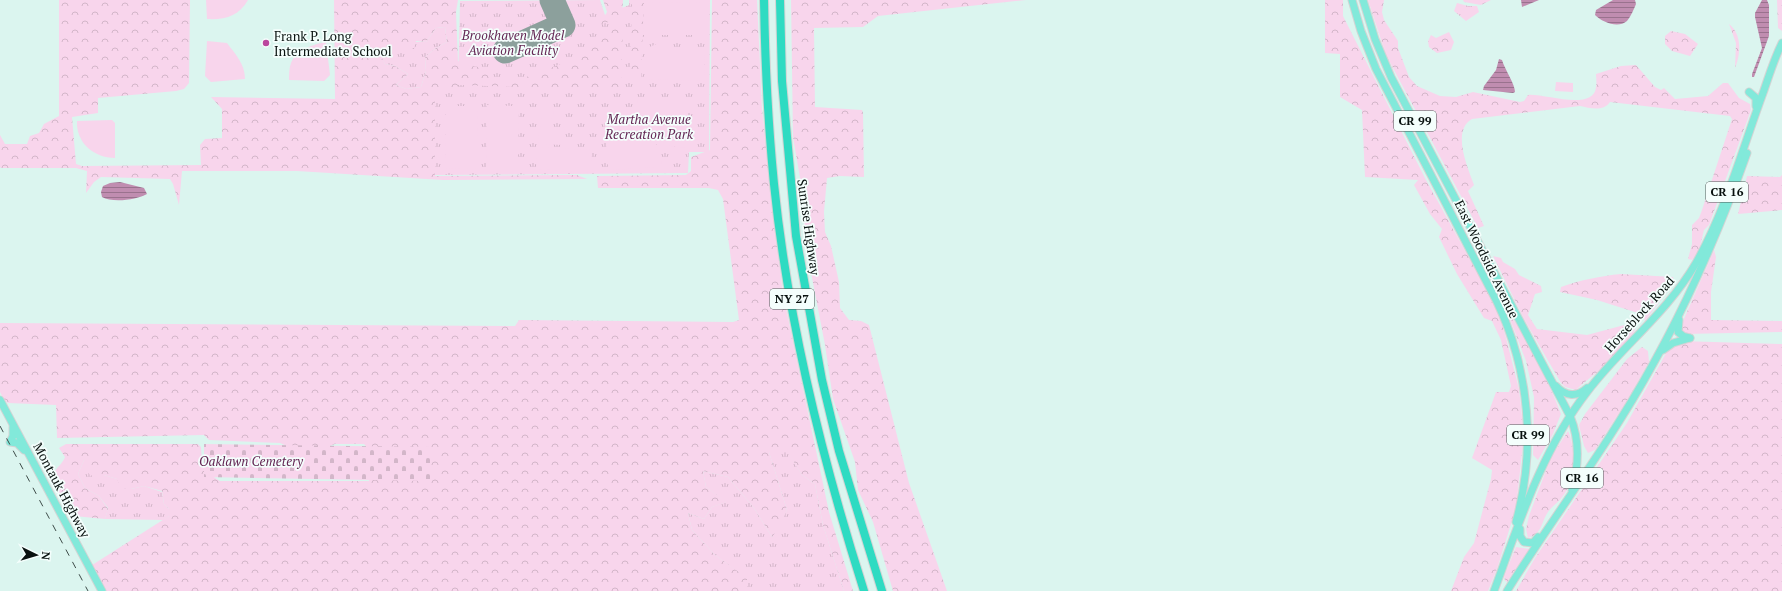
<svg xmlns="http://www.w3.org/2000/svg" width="1782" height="591" font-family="'PT Serif',serif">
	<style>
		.grass { fill: url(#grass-tufts) }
		.forest { fill: url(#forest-crowns); fill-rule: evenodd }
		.cemetery { fill: url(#cemetery-stones) }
		.pitch { fill: #f8d5ec }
		.water { fill: url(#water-rules) }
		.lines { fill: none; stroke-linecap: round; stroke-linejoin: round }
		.runway { stroke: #8ca09c; stroke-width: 25 }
		.major-casing { stroke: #d3d4d4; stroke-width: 9 }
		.highway-casing { stroke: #d3d4d4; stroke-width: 10 }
		.major { stroke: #82e9da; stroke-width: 7 }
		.highway { stroke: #2edbc2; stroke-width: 8 }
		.rail { stroke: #3e4c49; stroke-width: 1; stroke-dasharray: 7 7; stroke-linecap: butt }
		.poi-dot { fill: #bb469e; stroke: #f4fefc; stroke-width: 1.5 }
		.labels { text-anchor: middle; stroke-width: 3.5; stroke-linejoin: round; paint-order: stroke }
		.shield { fill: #f4fefc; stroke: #4f5856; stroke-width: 1 }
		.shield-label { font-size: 12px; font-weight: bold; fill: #08110f }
		.park-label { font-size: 13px; font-style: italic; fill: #642654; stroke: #f4fefc }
		.poi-label { font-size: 13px; fill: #08110f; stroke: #f4fefc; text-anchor: start }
		.street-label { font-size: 13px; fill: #08110f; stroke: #f4fefc }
	</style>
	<defs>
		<pattern id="grass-tufts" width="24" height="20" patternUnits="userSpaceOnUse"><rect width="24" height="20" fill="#f8d5ec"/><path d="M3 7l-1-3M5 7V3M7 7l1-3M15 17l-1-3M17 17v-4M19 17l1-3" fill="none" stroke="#d3b6c9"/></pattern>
		<pattern id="forest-crowns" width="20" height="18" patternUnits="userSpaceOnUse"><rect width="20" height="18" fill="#f8d5ec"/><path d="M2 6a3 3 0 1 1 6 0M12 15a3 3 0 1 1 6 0" fill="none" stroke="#d3b6c9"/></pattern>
		<pattern id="cemetery-stones" width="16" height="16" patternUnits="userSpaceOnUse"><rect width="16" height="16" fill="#f8d5ec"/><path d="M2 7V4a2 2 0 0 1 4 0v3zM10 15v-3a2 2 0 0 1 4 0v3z" fill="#d3b6c9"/></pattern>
		<pattern id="water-rules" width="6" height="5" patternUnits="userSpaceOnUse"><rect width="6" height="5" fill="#c08db0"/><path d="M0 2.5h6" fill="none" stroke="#9a728e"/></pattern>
	</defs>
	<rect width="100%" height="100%" fill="#dbf5ef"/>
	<!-- grass -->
	<g class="grass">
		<path d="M600,0L605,15L629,5V0H710L709,152H689L688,173L431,175L432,86L458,85L460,1Z"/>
		<path d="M1457,3L1468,6H1477L1479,12L1466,21L1454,11Z"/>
		<path d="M445,27L447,42L436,48L425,57L426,71L421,87L406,89L396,85L408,74L395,66L385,64L378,52L387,45C401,47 412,40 426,42L436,28Z"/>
		<path d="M769,452H788L802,475L815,484L823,525L844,591H747L746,578L715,555L692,530L688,513L704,519L712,507L726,502L706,487L703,471L728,477L754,508L772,537L787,510Z"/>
		<path d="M84,460L104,475L117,479L131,489L144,486L162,492L164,504L169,509V516L164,520L105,519L108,508L99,496L85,488L78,474Z"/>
	</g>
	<!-- forest -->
	<g class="forest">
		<path d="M59,0H190L189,83L184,89L176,91L98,98V113L72,117L76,164L82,166L201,165L200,145L205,139L222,138V109L211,97L335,99L334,0H458L456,12L458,61C468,66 478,68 488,67C493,72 491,77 497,82L516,81L587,54L591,49L592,38L623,26L621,86L609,90L458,85L457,87L435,88V176L577,175L587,179L443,180L297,171H182L179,205L173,184L170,179L101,177L94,182L86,193L87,171L76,168H1L0,167V135L5,144H27L30,136L39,133L44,124L59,116ZM445,27L447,42L436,48L425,57L426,71L421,87L406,89L396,85L408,74L395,66L385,64L379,52L387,45L414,49L416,41L426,42L436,28Z"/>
		<path d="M603,0H623L622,17L600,25L607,12Z"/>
		<path d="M632,0H644L641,79H632L630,75Z"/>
		<path d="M712,0H757L762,109L783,294L829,512L853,591H844L823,525L815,484L802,475L788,453L769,452L787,510L778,529L772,537L754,508L728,477L703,471L706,487L727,502L712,507L704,519L688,513L692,530L715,555L747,578V591H102L89,567L169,516V509L164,504L162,491L144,486L131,489L121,488L117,479L104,475L94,477L89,474L84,460L78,474L85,488L99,496L108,509L105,519L74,516C66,506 49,487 54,473C56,468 63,463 65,457L59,448L66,444H198L201,447C202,467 204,471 220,481H369L370,451L364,444H335L321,449H294L280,443L209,440L204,435L57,438L56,405L8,403L4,400L0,392V323L515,326L519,320L733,322L739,320L723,199L718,190L709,188H598L597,176L686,175L691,171V157L710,150Z"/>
		<path d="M791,0H1026L878,16L863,27L814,28L815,107L862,110L863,113L864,177L840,176L827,178L824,212L825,232L831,246L839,282L840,308L849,320L861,321L869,325L909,483L947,591H893L873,522L858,490L855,462L833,399L825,345L804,236V201L793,137Z"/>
		<path d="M1325,0H1343V16L1426,180L1492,299L1504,330L1519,389L1524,435L1516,508L1497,569L1488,591H1451L1464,557L1474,543L1491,479L1492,470L1472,458L1496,392H1509L1511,386L1501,340L1492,321L1484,318L1457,274L1439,237L1442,229L1430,214L1414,185L1418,180L1365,177L1362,110L1340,97V54L1325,53Z"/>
		<path d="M1368,0H1384L1382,12L1384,20L1398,41V48L1409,77L1417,86L1440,96L1456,97L1473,92L1520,102L1524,101L1528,95C1543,93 1594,112 1596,87C1597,83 1596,78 1596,74L1621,66L1636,65L1655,87L1661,90L1664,88L1675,99L1708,96L1723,83H1728L1739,98L1750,104L1751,110L1709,225L1704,230C1701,241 1701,251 1692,260L1688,259L1692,244V225L1699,218L1702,210L1732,119L1730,116L1610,102C1603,112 1590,108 1580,106L1472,119C1451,131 1468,168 1474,185L1468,191L1484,226L1478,228L1386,55Z"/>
		<path d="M1463,0H1491L1481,5L1464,2Z"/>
		<path d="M1777,0H1782V31L1778,28Z"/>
		<path d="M1729,24C1742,34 1741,54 1735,68L1736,43Z"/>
		<path d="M1671,31L1685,34L1698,44L1690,56L1672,51L1665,44V36Z"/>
		<path d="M1449,32L1454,42L1451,50L1437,53L1429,47L1428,41L1431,35L1436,38Z"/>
		<path d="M1782,175V210L1738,214L1747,176L1780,177Z"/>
		<path d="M1714,250L1716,257L1711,292V320L1782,321V332L1684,334L1680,328Z"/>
		<path d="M1493,256L1501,258L1503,262L1515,269L1519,275L1541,286L1542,292L1535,294L1528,315L1537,329L1587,335L1628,324L1636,327C1626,354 1596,371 1576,390L1565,387L1561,383L1524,319Z"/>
		<path d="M1621,274L1673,277L1674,283L1645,321L1641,314L1597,300L1560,292L1561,287C1581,280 1600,276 1621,274Z"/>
		<path d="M1506,309C1528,339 1548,379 1561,414L1553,434L1538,460L1533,455L1534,397L1526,361Z"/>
		<path d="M1680,341L1782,344V591H1516L1535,558L1627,423L1670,346Z"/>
		<path d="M1642,347L1648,351L1649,362L1625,404L1595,450L1588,453L1584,446L1579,425L1585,414L1627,359Z"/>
		<path d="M1568,431C1574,443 1575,466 1572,480C1571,483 1565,494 1563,496C1559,502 1552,506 1548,512C1541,522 1543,533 1528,538L1526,529L1529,516L1551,457Z"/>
		<path d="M1516,547L1530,549L1507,582L1505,581L1504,576Z"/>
	</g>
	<!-- cemetery -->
	<path class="cemetery" d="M204,444L430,447V481L204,477Z"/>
	<!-- pitch -->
	<g class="pitch">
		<path d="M206,0H248C239,16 225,20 207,19Z"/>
		<path d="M644,2L705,3V35H643Z"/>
		<path d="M207,41L227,43C236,55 245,64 245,79L211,82L205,76Z"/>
		<path d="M326,42L330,75L324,81L289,80C289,75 289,68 291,63C296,50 314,44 326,42Z"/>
		<path d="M661,42L675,50L689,42L705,51L704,79L702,81L647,79L645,77V49Z"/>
		<path d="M1556,82L1573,83V92L1555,91Z"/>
		<path d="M637,99H685L688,101V148C658,149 638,128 637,99Z"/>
		<path d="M487,105L519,106L518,168H486Z"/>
		<path d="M446,106H478L477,169L445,168Z"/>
		<path d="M540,109L554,110L553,119L540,118Z"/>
		<path d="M604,117C634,115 661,136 662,167L610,170L608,168Z"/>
		<path d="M112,120L115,123V158C94,158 76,143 77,121Z"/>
		<path d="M539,126L565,128L564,145L538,144Z"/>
		<path d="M537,147L592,150L591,173L536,169Z"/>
	</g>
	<!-- water -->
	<g class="water">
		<path d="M1521,0H1539L1522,7Z"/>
		<path d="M1613,0H1635L1636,4C1634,9 1631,16 1627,21C1618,29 1602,22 1595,15L1596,10Z"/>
		<path d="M1762,0H1767L1769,5V36L1754,77H1752V74L1762,48L1755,17V13Z"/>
		<path d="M1499,59L1502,60C1505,70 1515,84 1515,92L1513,93L1483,90L1484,86L1496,70Z"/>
		<path d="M120,182L144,188L147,194C137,200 112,203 102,197L101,192L103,186L110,183Z"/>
	</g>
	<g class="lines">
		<!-- runway -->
		<path class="runway" d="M505,51L563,25L552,0"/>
		<!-- major casing -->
		<g class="major-casing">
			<g id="major">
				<path d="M1352,0L1361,31L1376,69L1497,302C1530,371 1536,449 1516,522"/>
				<path d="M1363,0L1375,39L1391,77L1570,416C1580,440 1579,465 1572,490"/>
				<path d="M1749,92L1756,98V106"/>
				<path d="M1679,320L1678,332L1683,336L1690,338"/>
				<path d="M1663,350L1673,343L1690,338"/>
				<path d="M1556,386C1566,397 1577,397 1587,388"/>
				<path d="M0,400L102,591"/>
				<path d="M13,427V436L10,442L17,443L24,450"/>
				<path d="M1520,529V536L1524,542L1533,543L1538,537"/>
				<path d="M1494,591C1519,523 1542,450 1587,392C1621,347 1667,313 1696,263C1726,210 1742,150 1763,93C1769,76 1774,59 1782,43"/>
				<path d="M1507,591C1543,533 1584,478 1620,420C1673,336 1714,246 1747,153"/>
			</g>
		</g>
		<!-- highway casing -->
		<g class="highway-casing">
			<g id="highway">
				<path d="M764,0C765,62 768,123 774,184C788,322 822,459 864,591"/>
				<path d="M780,0L782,81L796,236L822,380L839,451L882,591"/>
			</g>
		</g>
		<!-- major -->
		<use href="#major" class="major"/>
		<!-- highway -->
		<use href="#highway" class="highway"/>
		<!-- rail -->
		<path class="rail" d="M0,426L88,591"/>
	</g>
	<!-- markers -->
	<circle class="poi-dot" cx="266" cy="43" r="4"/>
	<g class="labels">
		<!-- shield labels -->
		<g class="shield">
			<rect x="1394" y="111" width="42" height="20" rx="3"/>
			<rect x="1706" y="182" width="42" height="20" rx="3"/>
			<rect x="770" y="289" width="44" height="20" rx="3"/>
			<rect x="1507" y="425" width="42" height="20" rx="3"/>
			<rect x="1561" y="468" width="42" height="20" rx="3"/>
		</g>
		<g class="shield-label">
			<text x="1415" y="125">CR 99</text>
			<text x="1727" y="196">CR 16</text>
			<text x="792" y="303">NY 27</text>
			<text x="1528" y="439">CR 99</text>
			<text x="1582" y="482">CR 16</text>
		</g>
		<!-- park labels -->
		<g class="park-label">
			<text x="513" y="40">Brookhaven Model<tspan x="513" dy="15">Aviation Facility</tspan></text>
			<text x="649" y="124">Martha Avenue<tspan x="649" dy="15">Recreation Park</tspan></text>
			<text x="251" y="466">Oaklawn Cemetery</text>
		</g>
		<!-- poi labels -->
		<g class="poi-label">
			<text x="274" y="41">Frank P. Long<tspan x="274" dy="15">Intermediate School</tspan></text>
		</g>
		<!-- street labels -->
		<g class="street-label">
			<text transform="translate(809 227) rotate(82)" y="5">Sunrise Highway</text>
			<text transform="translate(1487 259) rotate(64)" y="5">East Woodside Avenue</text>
			<text transform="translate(1639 314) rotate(-48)" y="5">Horseblock Road</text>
			<text transform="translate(62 490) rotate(62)" y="5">Montauk Highway</text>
		</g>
	</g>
	<!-- north arrow -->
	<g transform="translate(36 555) rotate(95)" stroke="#f4fefc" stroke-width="3" paint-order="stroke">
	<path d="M0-3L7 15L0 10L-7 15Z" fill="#08110f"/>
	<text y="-6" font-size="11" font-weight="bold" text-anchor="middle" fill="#08110f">N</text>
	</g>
</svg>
